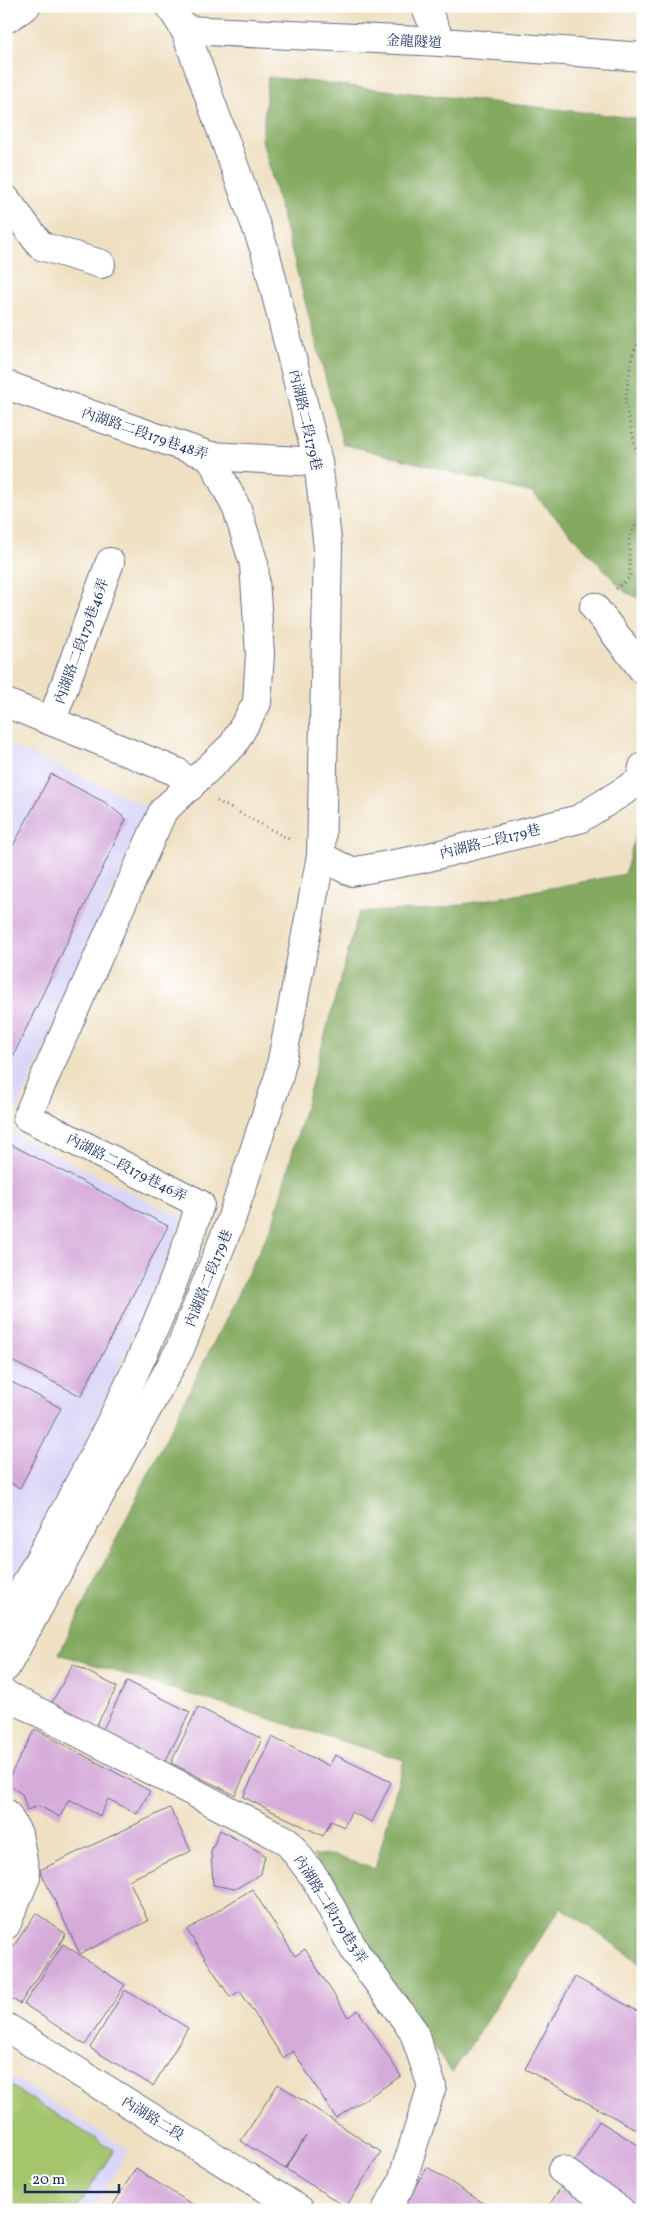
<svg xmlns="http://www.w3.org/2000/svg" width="649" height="2216" font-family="Vollkorn,'Noto Serif TC',serif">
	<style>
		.built { fill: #dad6f7 }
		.green { fill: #a5c56d; stroke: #607a66 }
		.forest { fill: #84aa60; stroke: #506c5f }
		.building { fill: #d5abda }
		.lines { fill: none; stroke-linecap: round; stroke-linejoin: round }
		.minor-casing { stroke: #656d81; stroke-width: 30 }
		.path { stroke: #656d81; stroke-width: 3; stroke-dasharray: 1 4; stroke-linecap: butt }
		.minor { stroke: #fff; stroke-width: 28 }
		.labels { text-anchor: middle; stroke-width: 5; stroke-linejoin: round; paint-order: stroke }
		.street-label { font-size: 14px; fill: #1b2f5e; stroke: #fff }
	</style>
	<rect width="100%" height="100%" fill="#fff"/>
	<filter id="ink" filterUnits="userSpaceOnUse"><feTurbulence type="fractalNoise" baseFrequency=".02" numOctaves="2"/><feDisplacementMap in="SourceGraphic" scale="10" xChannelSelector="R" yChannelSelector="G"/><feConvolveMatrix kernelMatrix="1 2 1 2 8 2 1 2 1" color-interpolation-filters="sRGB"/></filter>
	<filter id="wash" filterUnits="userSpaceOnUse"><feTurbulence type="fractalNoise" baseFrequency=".0096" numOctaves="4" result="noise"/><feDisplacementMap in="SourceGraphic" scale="20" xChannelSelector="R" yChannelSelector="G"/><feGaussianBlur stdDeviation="1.12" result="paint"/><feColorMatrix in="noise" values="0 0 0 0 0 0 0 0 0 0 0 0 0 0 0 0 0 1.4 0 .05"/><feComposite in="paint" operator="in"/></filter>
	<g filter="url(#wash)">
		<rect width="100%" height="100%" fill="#efe0c2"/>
		<!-- built -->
		<g class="built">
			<path d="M6,743L149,807L8,1131L183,1218L65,1494L6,1595Z"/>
			<path d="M6,2073L129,2150L93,2210H6Z"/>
		</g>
		<!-- green -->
		<path class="green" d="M6,2083L114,2150L76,2210H6Z"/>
		<!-- forest -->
		<g class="forest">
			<path d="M268,77L643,119V600L625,592L533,493L343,444L262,140Z"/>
			<path d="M643,807V1965L561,1907L452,2073L352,1932L313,1855H333L375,1869L404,1760L59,1654L273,1223L359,912L437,909L625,874Z"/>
		</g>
		<g id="blocks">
			<!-- building -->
			<g class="building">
				<path d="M51,774L106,803L126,819L6,1071V859Z"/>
				<path d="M6,1142L168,1226L81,1396L6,1358Z"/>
				<path d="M6,1379L61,1408L20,1488L6,1481Z"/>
				<path d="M73,1664L117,1687L95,1728L51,1704Z"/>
				<path d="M127,1681L190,1712L163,1766L100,1735Z"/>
				<path d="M198,1707L262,1739L235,1795L171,1763Z"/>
				<path d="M35,1729L150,1791L137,1814L108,1799L100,1816L69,1799L60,1817L39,1806L27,1810L22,1794L6,1783Z"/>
				<path d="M272,1737L329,1766L335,1755L391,1782L372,1822L351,1812L344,1827L331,1821L323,1836L243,1797Z"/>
				<path d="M170,1808L191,1851L129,1880L148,1921L80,1954L40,1870Z"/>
				<path d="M220,1830L265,1855L261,1874L235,1889L213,1885L211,1851Z"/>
				<path d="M252,1889L295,1956L305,1949L348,2017L358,2010L401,2076L336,2118L293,2051L283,2058L240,1991L230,1997L187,1930Z"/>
				<path d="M36,1913L66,1934L20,2004L6,1995V1957Z"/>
				<path d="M63,1944L125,1985L85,2045L24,2004Z"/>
				<path d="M575,1977L643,2014V2133L525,2069Z"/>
				<path d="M125,1990L188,2028L153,2086L90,2048Z"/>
				<path d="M278,2084L381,2152L346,2207L286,2169L306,2136L285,2169L241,2141Z"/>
				<path d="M599,2121L643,2148V2210L572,2166Z"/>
				<path d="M427,2167L494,2210H401Z"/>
				<path d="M136,2168L164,2187L202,2210H110Z"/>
				<path d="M561,2187L597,2210H546Z"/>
			</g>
		</g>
	</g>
	<g filter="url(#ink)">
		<use href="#blocks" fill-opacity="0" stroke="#656d81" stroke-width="1"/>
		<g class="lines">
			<!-- minor casing -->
			<g class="minor-casing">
				<g id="minor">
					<path d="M425,6L441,42"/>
					<path d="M6,19L26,6"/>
					<path d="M185,30L441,42L643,57"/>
					<path d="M6,199L41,246L101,264"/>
					<path d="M6,385L210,456L318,462"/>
					<path d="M594,607L643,670"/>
					<path d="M6,703L177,772L190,787"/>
					<path d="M52,720L110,562"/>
					<path d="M321,856L351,872L421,859L579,819L640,781L643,767"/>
					<path d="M6,1621C78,1485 156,1351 200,1204L27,1117L163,811L233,745L257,703L260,654L254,564L237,509L210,456"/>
					<path d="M6,1667L180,1349L230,1223L279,1076L321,856L328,548L318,462L265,251L185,30L170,6"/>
					<path d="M6,1695L287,1841L315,1878L356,1953L413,2030L432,2086L401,2184L386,2210"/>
					<path d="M6,1813L18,1834L26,1877L6,1925"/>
					<path d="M6,2027L300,2210"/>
					<path d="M562,2170L620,2210"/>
				</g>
			</g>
			<!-- path -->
			<g class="path">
				<path d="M643,331L632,356L625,403L643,477"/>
				<path d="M616,589L630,577L629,539L638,520L643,491"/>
				<path d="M217,801L291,840"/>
			</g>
			<!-- minor -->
			<use href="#minor" class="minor"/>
		</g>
	</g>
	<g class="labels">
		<!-- street labels -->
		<g class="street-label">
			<text transform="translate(414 41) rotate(3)" y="5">金龍隧道</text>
			<text transform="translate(306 420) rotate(77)" y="5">內湖路二段179巷</text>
			<text transform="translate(145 433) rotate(19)" y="5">內湖路二段179巷48弄</text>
			<text transform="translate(81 641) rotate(-70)" y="5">內湖路二段179巷46弄</text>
			<text transform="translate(490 841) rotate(-14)" y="5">內湖路二段179巷</text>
			<text transform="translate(127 1167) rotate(27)" y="5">內湖路二段179巷46弄</text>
			<text transform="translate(208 1278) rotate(-68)" y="5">內湖路二段179巷</text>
			<text transform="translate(331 1909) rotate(58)" y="5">內湖路二段179巷3弄</text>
			<text transform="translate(153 2118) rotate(32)" y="5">內湖路二段</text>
		</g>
	</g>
	<!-- margin -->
	<rect width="649" height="2216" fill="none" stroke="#fff" stroke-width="25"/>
	<!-- scale -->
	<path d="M25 2184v8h94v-8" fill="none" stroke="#1b2f5e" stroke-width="2.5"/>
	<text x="32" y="2184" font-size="15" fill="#1b2f5e" stroke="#ffffff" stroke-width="4" paint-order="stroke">20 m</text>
</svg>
